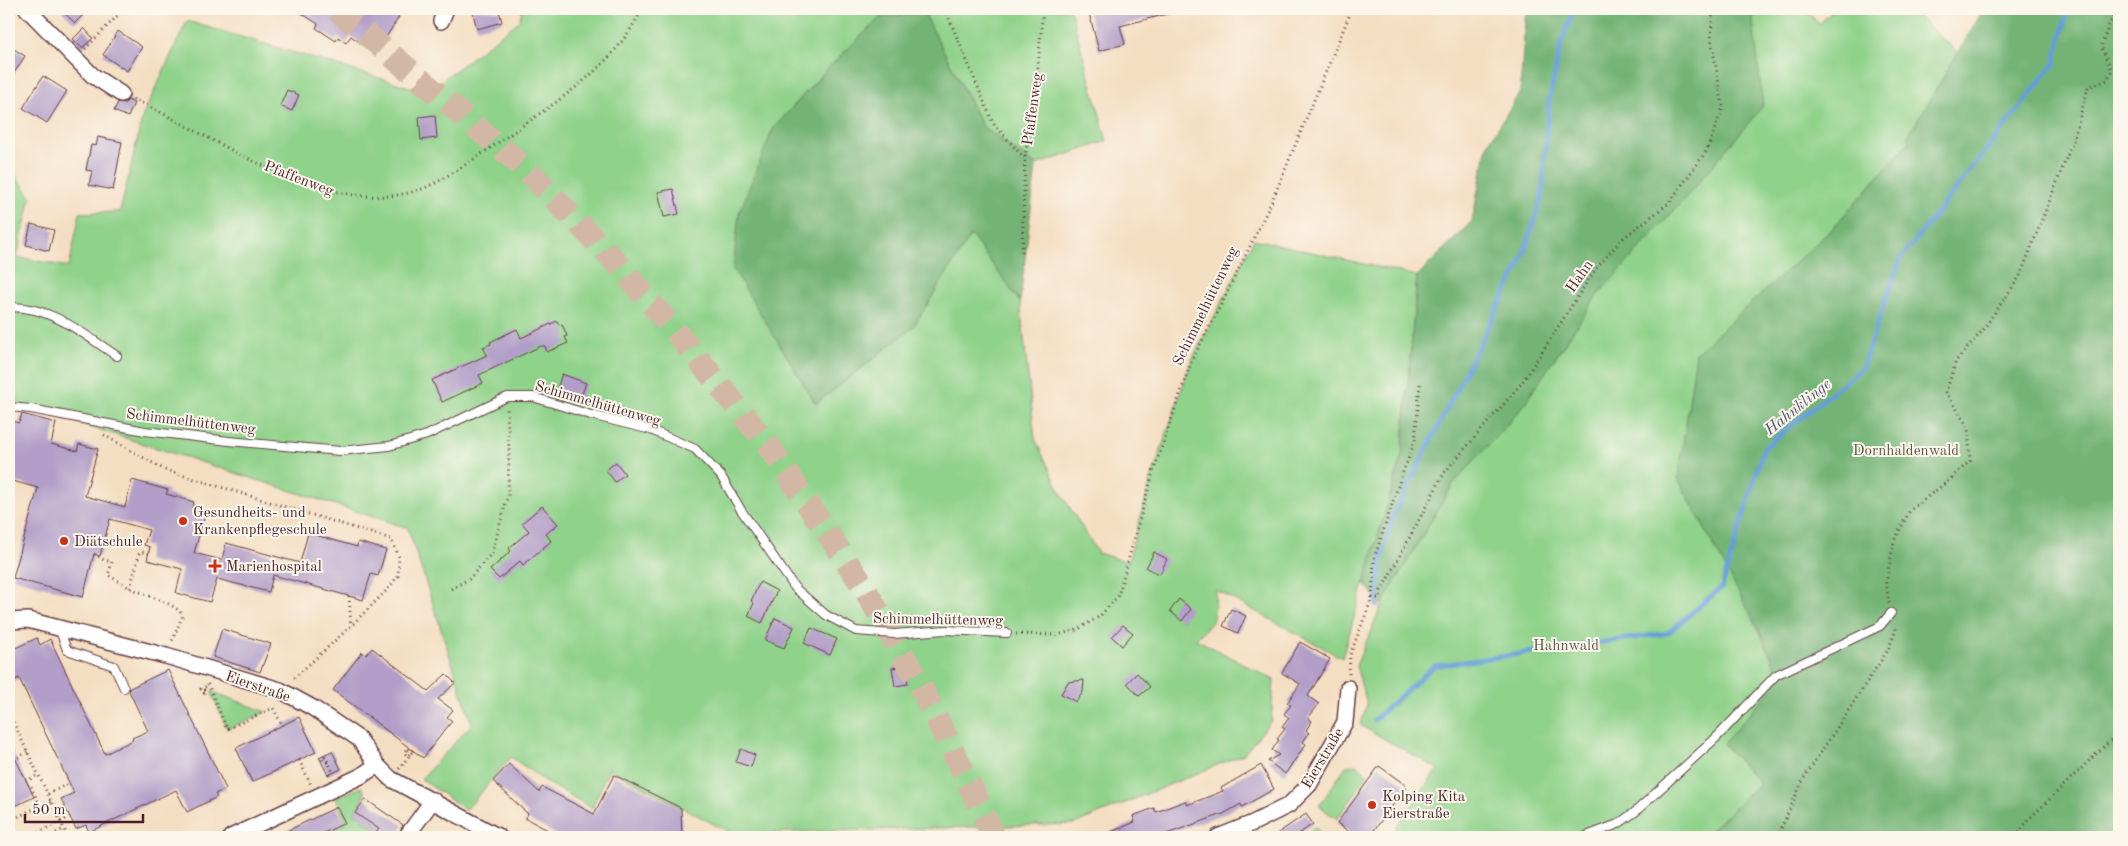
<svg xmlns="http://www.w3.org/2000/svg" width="2128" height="846" font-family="'Old Standard TT',serif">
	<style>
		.green { fill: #8fd28a; stroke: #6c785a }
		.forest { fill: #73b476; stroke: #5e6a50 }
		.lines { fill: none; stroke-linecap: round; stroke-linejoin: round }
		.stream { stroke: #659fd5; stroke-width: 5 }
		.building { fill: #b29ec8 }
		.primary-tunnel { stroke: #d2b8a4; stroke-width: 24; stroke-dasharray: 24 12; stroke-linecap: butt }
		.lane-casing { stroke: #643c42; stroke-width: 10 }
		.street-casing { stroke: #643c42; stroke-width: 18 }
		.path { stroke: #643c42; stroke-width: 3; stroke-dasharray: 1 4; stroke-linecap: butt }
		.lane { stroke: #fff; stroke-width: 8 }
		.street { stroke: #fff; stroke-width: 15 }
		.poi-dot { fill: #c8321e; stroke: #fbf7ec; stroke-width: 2 }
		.labels { text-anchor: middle; stroke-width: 4; stroke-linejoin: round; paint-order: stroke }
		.street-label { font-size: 15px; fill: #4a1f2b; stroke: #fbf7ec }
		.park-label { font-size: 15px; fill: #5f5548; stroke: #fbf7ec }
		.poi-label { font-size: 15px; fill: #4a1f2b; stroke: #fbf7ec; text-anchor: start }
		.water-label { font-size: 16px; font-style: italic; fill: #55526f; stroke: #fbf7ec }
	</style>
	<rect width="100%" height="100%" fill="#fbf7ec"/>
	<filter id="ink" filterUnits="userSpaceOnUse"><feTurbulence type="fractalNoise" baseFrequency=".02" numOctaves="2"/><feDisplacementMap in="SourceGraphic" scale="10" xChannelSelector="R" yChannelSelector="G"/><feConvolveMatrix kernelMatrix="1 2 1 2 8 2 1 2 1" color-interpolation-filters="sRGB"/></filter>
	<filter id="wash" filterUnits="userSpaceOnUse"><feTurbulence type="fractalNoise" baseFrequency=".0096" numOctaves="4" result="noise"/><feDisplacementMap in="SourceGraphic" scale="20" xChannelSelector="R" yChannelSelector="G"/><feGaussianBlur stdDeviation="1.12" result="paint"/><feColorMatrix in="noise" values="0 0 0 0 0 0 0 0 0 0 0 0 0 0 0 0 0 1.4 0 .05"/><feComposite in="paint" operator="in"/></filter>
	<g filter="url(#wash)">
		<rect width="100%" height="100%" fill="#f4dec2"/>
		<!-- green -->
		<g class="green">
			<path d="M522,9H1070L1107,141L1036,165L983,127L924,13L880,18L827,69L773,129L816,404L913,327L971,235L1020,302L1035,439L1062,495L1098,553L1128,562L1152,476L1191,362L1254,239L1417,276L1402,455L1342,658L1216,590L1214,620L1196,639L1274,680L1271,721L1244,754L1074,824L733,834L609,769L592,808L546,782L511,757L466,810L421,779L472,724L408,528L9,401V166L31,197L17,257L69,267L80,213L120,212L143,115L187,21L427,92L519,21Z"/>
			<path d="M1755,9H1805L1819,24L1834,9H1911L1959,54L1908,138L1910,141L1832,229L1761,634L1781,679L1723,744L1760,783L1704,837H1389L1438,769L1360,725L1367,704L1356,666L1382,604L1453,484L1520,410L1596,297L1753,21Z"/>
			<path d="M211,691L266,712L227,729Z"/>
			<path d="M1358,765L1368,775L1337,819L1319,806L1346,766Z"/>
			<path d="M362,787L365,795L354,813L377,829L371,837H317L346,823L336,797Z"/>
			<path d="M1315,827L1324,837H1301Z"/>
		</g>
		<!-- forest -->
		<g class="forest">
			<path d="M1526,9H1755L1753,21L1763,106L1688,195L1596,297L1520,410L1453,484L1382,604L1364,584L1402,455L1417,276L1472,221L1487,146L1520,92Z"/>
			<path d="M1984,9H2119V837H1704L1760,783L1723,744L1781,678L1761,634L1678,479L1696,353L1832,229L1910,141L1907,138Z"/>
			<path d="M924,13L983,127L1036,165L1020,302L971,235L913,327L816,404L733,269L739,213L773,129L827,69L880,18Z"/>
		</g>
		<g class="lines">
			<!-- stream -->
			<g class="stream">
				<path d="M1377,605L1381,560L1394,514L1522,260L1542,196L1549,101L1562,40L1575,9"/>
				<path d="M1374,720L1434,666L1668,633L1722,587L1764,448L1862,368L1900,260L2054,64L2068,9"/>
			</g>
		</g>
		<g id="blocks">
			<!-- building -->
			<g class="building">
				<path d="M60,9H89L75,23Z"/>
				<path d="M295,9H387L399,17L379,48L365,39L362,44L351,36L346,43L338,37L336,41L316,28L318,24Z"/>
				<path d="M472,9L499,11L502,22L477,29Z"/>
				<path d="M1088,9H1170L1171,13L1120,26L1125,44L1099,51Z"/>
				<path d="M84,28L93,38L82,48L73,39Z"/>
				<path d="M118,31L142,47L127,71L103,55Z"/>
				<path d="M9,46L25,56L9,81Z"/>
				<path d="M43,76L67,91L47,123L23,108Z"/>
				<path d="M287,90L299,95L292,111L280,106Z"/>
				<path d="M128,100L134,103L128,117L114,111L118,102L125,103Z"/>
				<path d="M435,115L437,138L421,140L419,117Z"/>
				<path d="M98,137L122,142L113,190L89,185L92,171L86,170L91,145L96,146Z"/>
				<path d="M673,189L679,214L664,217L658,192Z"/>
				<path d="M31,224L54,230L49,251L26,245Z"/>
				<path d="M557,321L559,325L562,324L567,336L565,337L568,343L547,352L545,346H541L479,375L483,383L442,402L432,380L487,355L483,347L491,344L490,342L517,329L521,338Z"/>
				<path d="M562,374L586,383L580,400L556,391Z"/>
				<path d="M22,414L56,423L51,444L77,451L79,444L98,449L85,496L125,507L132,480L168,490L166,494L194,502L192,508L206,512L194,553L222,560L226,543L300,563L308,533L357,547L358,542L386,550L378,576L371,574L363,600L273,575L269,592L217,579L210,602L176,593L182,569L147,560L150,547L144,545L149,530L110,519L100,556L94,554L83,597L13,578L38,488L9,480V420L19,423Z"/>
				<path d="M616,462L625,474L615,482L606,470Z"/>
				<path d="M542,506L558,524L546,534L551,541L523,565L520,561L499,579L490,570L511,551L509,548L529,531L522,523Z"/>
				<path d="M1154,552L1167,559L1160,574L1146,568Z"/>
				<path d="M760,582L777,591L762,623L748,616L754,603L751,601Z"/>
				<path d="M1179,599L1191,609L1182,621L1170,611Z"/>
				<path d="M1231,609L1246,616L1238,633L1223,626Z"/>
				<path d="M775,618L794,627L784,648L765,640Z"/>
				<path d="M1123,625L1133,633L1122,646L1112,637Z"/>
				<path d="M811,628L837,639L830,655L804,643Z"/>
				<path d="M222,629L271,644L260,672L213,657Z"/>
				<path d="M37,638L40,645L50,639L105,754L133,740L132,738L148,731L129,691L130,688L168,670L226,789L215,794L217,797L187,812L176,790L89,832L86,825L76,829L61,799L74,793L19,678L9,683V651Z"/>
				<path d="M1300,642L1330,659L1308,696L1319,704L1308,718L1312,721L1306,730L1309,733L1303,742L1306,744L1285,774L1268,761L1279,755L1272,750L1279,740L1277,739L1285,729L1282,727L1289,718L1284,714L1291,705L1287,703L1300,684L1282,673Z"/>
				<path d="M372,648L428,691L446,674L455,683L438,699L453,710L447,717L452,721L423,758L333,690L362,652L366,655Z"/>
				<path d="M905,666L908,684L895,686L892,668Z"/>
				<path d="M1137,673L1150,687L1139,696L1127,683Z"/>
				<path d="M1084,680L1083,692L1076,702L1061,694L1068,682Z"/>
				<path d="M299,717L316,752L252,782L236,748Z"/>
				<path d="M9,745L34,797L9,809Z"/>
				<path d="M741,749L755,755L751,767L736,762Z"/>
				<path d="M332,751L341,769L328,775L319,757Z"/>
				<path d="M509,764L539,792L542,787L594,814L614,775L681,808L682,837H561L525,818L528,814L493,781Z"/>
				<path d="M1261,765L1274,789L1242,807L1241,804L1223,814L1158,837H1099L1135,822L1133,816L1154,808L1156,812L1185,801L1187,805L1223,791L1221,788Z"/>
				<path d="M1379,766L1407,786L1369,837H1356L1337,823Z"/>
				<path d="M365,799L403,825L397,837H372L379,829L355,813Z"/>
				<path d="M337,807L345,823L315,837H274Z"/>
				<path d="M1306,814L1313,824L1294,837H1272Z"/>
			</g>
		</g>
	</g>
	<g filter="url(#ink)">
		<use href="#blocks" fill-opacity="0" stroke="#643c42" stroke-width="1"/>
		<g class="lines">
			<!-- primary-tunnel -->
			<path class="primary-tunnel" d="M337,9L529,172L614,260L681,338L771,449L863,586L917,679L972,790L994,837"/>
			<!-- lane casing -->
			<g class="lane-casing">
				<g id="lane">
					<path d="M9,307C51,306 83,334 117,356"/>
					<path d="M9,407L31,409L145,431L229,441L340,451L389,446L427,435L507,397H533L591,415L651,430L695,449L721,476L741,510L795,588L826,615L856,631L894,634L945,630L1007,633"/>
					<path d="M59,628L67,650L114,666L124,688"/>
					<path d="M1584,837L1618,824L1635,812L1717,737L1776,675L1880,626L1891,613"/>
				</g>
			</g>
			<!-- street casing -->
			<g class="street-casing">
				<g id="street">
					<path d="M27,9L92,75L121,94"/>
					<path d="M441,21L446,9"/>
					<path d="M9,621L28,620L166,656L280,690L313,708L359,739L377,765L391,779L499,837"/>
					<path d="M231,837L361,776L377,765"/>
					<path d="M406,837L433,800"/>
					<path d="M1218,837L1253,823L1289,805L1309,785L1345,722L1348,688"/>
				</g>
			</g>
			<!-- path -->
			<g class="path">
				<path d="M945,9L993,123L1024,158"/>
				<path d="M85,49L124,9"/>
				<path d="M133,99C216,136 328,222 422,189C435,184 447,176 459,169C481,154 503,140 525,124C572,91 616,62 642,9"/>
				<path d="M1022,252L1025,158L1037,77L1043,9"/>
				<path d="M104,435L165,470L391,539L399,557L398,576L387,590L351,626L292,680"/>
				<path d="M94,554L104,560L112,562L108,575L130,588L169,604L180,611L182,617L171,644"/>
				<path d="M130,588L140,552L149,553"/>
				<path d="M451,589L469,579L492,553L508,495L509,450L507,408"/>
				<path d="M349,596L351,626"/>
				<path d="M1372,598L1374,559L1400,480L1415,441L1420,384"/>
				<path d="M1889,603L1886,583L1894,541L1910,510L1947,482L1970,461L1968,427L1946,392L1956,361L1983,330L2020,276L2073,141L2088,87L2107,80L2112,70L2101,47L2110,22L2119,14"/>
				<path d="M1016,634L1057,635L1077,630L1100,616L1118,596L1152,476L1191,362L1223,301L1272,201L1352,9"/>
				<path d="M1349,674L1350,655L1372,598H1380L1381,591L1444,473L1521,384L1595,270L1622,239L1669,203L1707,150L1723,107L1711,38L1713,9"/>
				<path d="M208,684L227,729L273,708L282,725"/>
				<path d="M204,690H206L204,693L201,689L209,685"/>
				<path d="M9,713L68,837"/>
				<path d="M325,756L334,774"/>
				<path d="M325,756L322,758L323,761L327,762L328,759"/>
				<path d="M299,760L311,785"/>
				<path d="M9,762L28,752"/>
				<path d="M399,769L412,752L407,748L404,753L408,756L413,750"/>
				<path d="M26,781L38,775"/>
				<path d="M28,785L30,784L40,806"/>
				<path d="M48,794L70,783"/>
				<path d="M9,821L51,801"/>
				<path d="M29,837L70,817"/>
				<path d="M47,837L64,829"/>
				<path d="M1777,837L1804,778L1888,650L1896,630L1895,625"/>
				<path d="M2016,837L2028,820L2119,732"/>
			</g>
			<!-- lane -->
			<use href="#lane" class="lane"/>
			<!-- street -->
			<use href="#street" class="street"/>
		</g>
	</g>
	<!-- markers -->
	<g class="poi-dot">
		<circle cx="183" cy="521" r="5"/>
		<circle cx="64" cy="541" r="5"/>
		<path d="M212.5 558.5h5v5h5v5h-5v5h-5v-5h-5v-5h5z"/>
		<circle cx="1372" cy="805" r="5"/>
	</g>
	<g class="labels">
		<!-- street labels -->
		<g class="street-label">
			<text transform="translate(1032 109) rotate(-82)" y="5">Pfaffenweg</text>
			<text transform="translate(299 178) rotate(21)" y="5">Pfaffenweg</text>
			<text transform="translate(1579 276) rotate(-55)" y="5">Hahn</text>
			<text transform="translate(1205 306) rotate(-64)" y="5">Schimmelhüttenweg</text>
			<text transform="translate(598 403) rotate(16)" y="5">Schimmelhüttenweg</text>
			<text transform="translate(191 421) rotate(7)" y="5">Schimmelhüttenweg</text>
			<text transform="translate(938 619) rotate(1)" y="5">Schimmelhüttenweg</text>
			<text transform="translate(258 686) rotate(19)" y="5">Eierstraße</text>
			<text transform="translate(1322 758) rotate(-59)" y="5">Eierstraße</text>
		</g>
		<!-- park labels -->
		<g class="park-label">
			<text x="1906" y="455">Dornhaldenwald</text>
			<text x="1566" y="650">Hahnwald</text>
		</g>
		<!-- poi labels -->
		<g class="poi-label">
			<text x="193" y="517">Gesundheits- und<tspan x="193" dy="17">Krankenpflegeschule</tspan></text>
			<text x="74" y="546">Diätschule</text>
			<text x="226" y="571">Marienhospital</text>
			<text x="1382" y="801">Kolping Kita<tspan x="1382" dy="17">Eierstraße</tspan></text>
		</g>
		<!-- water labels -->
		<g class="water-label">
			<text transform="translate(1797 406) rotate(-39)" y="6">Hahnklinge</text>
		</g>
	</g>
	<!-- margin -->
	<rect width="2128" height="846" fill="none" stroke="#fbf7ec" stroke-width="30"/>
	<!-- scale -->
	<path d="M25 814v8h118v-8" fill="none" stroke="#4a1f2b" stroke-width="2.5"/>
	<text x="32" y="814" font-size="15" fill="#4a1f2b" stroke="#fbf7ec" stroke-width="4" paint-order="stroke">50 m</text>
</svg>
